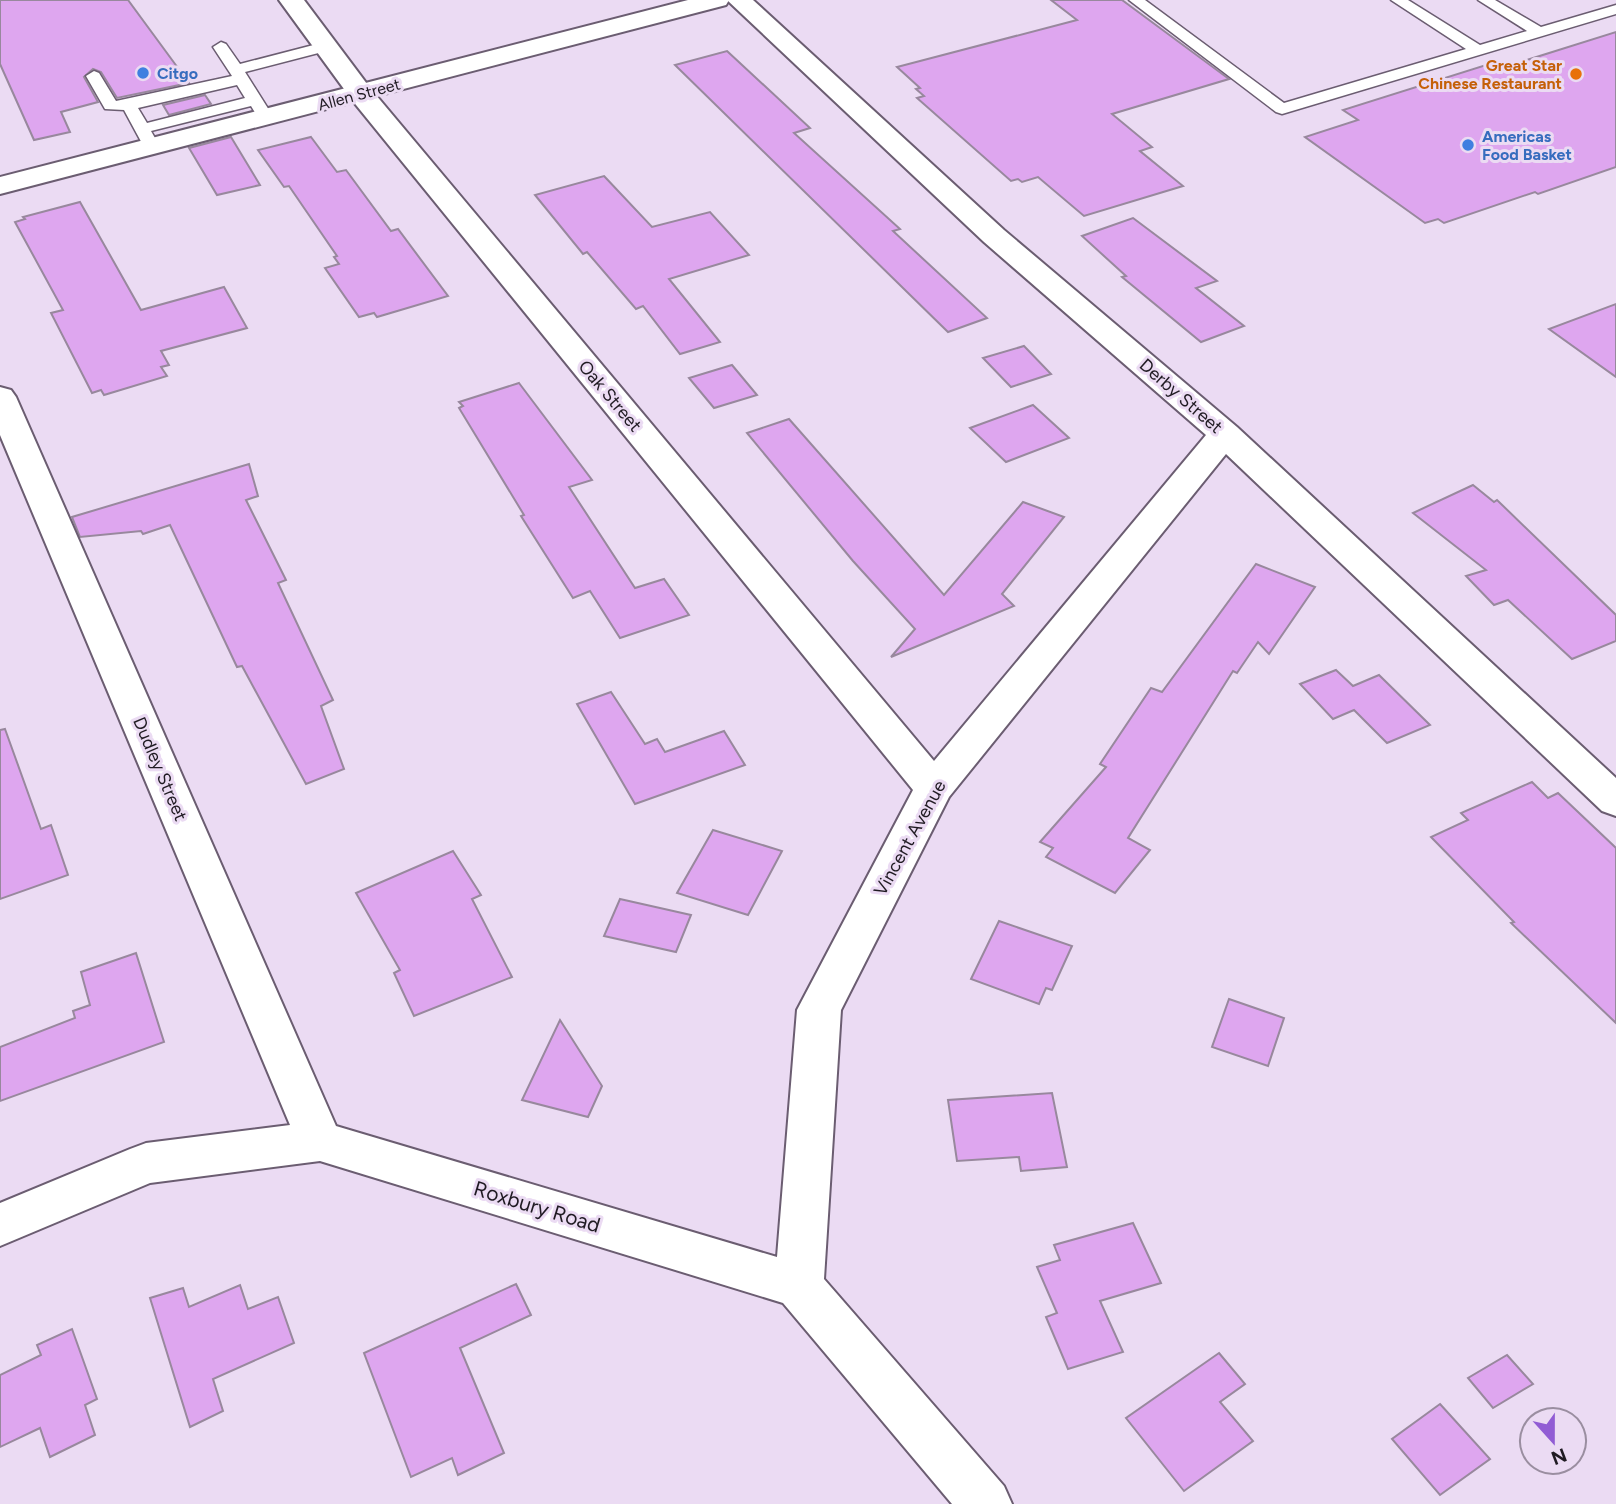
<svg xmlns="http://www.w3.org/2000/svg" width="1616" height="1504" font-family="Figtree,sans-serif">
	<style>
		.building { fill: #dea6ef; stroke: #98889d; stroke-width: 2 }
		.lines { fill: none; stroke-linecap: round; stroke-linejoin: round }
		.service-casing { stroke: #6b5d71; stroke-width: 3 }
		.minor-casing { stroke: #6b5d71; stroke-width: 4 }
		.tertiary-casing { stroke: #6b5d71; stroke-width: 4 }
		.service { fill: #fff; fill-rule: evenodd }
		.minor { fill: #fff; fill-rule: evenodd }
		.tertiary { fill: #fff; fill-rule: evenodd }
		.shop-dot { fill: #3f7fe0; stroke: #ebdbf3; stroke-width: 2.5 }
		.food-dot { fill: #e8710a; stroke: #ebdbf3; stroke-width: 2.5 }
		.labels { text-anchor: middle; stroke-width: 6; stroke-linejoin: round; paint-order: stroke }
		.far-food-label { font-size: 16px; font-weight: bold; fill: #c56008; stroke: #ebdbf3; text-anchor: end }
		.far-shop-label { font-size: 16px; font-weight: bold; fill: #366cbe; stroke: #ebdbf3; text-anchor: start }
		.far-street-label { font-size: 16px; fill: #201b23; stroke: #ebdbf3 }
		.street-label { font-size: 18px; fill: #201b23; stroke: #ebdbf3 }
		.near-street-label { font-size: 21px; fill: #201b23; stroke: #ebdbf3 }
	</style>
	<rect width="100%" height="100%" fill="#ebdbf3"/>
	<!-- building -->
	<g class="building">
		<path d="M0,0H128L189,83L117,98L101,72L93,69L84,77L98,102L61,112L70,132L34,140L0,64Z"/>
		<path d="M1051,0H1122L1229,79L1112,114L1152,147L1140,151L1183,186L1084,216L1038,177L1022,182L1018,179L1011,181L917,98L924,96L916,89L920,88L897,67L1077,20Z"/>
		<path d="M1616,32V167L1538,194L1535,192L1444,223L1438,219L1425,223L1305,137L1358,120L1343,110L1486,65L1495,70Z"/>
		<path d="M727,51L810,128L794,133L900,229L893,231L987,318L948,332L675,65Z"/>
		<path d="M205,95L211,104L169,115L163,105Z"/>
		<path d="M231,137L260,185L217,195L189,148Z"/>
		<path d="M311,137L337,172L346,170L391,231L398,229L448,296L377,317L374,313L359,317L325,268L339,264L334,257L337,256L289,186L284,187L258,150Z"/>
		<path d="M604,176L652,227L710,212L749,255L669,279L720,342L680,354L643,306L636,309L587,252L583,254L535,195Z"/>
		<path d="M80,202L141,310L224,287L247,328L161,351L169,365L161,367L167,376L104,395L101,390L92,393L51,313L63,310L15,222L25,219L23,217Z"/>
		<path d="M1133,218L1217,281L1196,288L1244,326L1201,342L1122,277L1126,276L1082,236Z"/>
		<path d="M1616,304V377L1549,329Z"/>
		<path d="M1024,346L1051,374L1011,387L983,358Z"/>
		<path d="M732,365L757,395L714,408L689,378Z"/>
		<path d="M519,383L592,480L569,487L635,588L664,579L689,615L620,638L590,591L573,598L521,516L524,515L459,408L463,406L459,402Z"/>
		<path d="M1033,405L1069,438L1006,462L970,428Z"/>
		<path d="M789,419L944,595L1023,502L1064,517L1002,594L1014,606L891,657L915,629L853,561L747,433Z"/>
		<path d="M249,464L258,496L246,500L286,580L278,583L333,700L321,706L344,769L306,784L242,666L237,667L170,525L143,534L141,531L80,537L72,517Z"/>
		<path d="M1473,485L1494,502L1497,500L1616,615V641L1572,659L1508,600L1494,605L1466,576L1486,570L1413,513Z"/>
		<path d="M1256,564L1315,587L1269,654L1258,642L1237,673L1233,671L1128,838L1150,850L1115,893L1046,857L1053,848L1040,842L1106,767L1100,764L1151,688L1162,692Z"/>
		<path d="M1336,670L1353,686L1379,675L1430,725L1387,743L1354,710L1333,719L1300,684Z"/>
		<path d="M611,692L645,744L657,739L665,752L724,731L745,765L635,804L577,704Z"/>
		<path d="M5,729L41,829L51,825L68,875L0,899V730Z"/>
		<path d="M1532,782L1548,798L1558,793L1616,848V1023L1511,923L1514,922L1431,837L1468,820L1461,813Z"/>
		<path d="M713,830L782,851L748,915L677,893Z"/>
		<path d="M453,851L481,895L472,899L512,977L414,1016L394,973L400,970L356,893Z"/>
		<path d="M620,899L691,915L676,952L604,936Z"/>
		<path d="M999,921L1072,946L1052,990L1046,988L1039,1004L971,979Z"/>
		<path d="M136,953L164,1042L0,1101V1047L75,1018L73,1011L90,1005L81,972Z"/>
		<path d="M1229,999L1284,1018L1268,1066L1212,1047Z"/>
		<path d="M560,1020L602,1086L588,1117L522,1100Z"/>
		<path d="M1052,1093L1067,1167L1021,1171L1019,1157L957,1161L948,1100Z"/>
		<path d="M1133,1223L1161,1283L1100,1301L1123,1352L1068,1369L1046,1317L1057,1313L1037,1267L1060,1260L1054,1245Z"/>
		<path d="M516,1284L531,1315L460,1348L504,1453L458,1475L452,1458L411,1477L364,1353Z"/>
		<path d="M240,1285L248,1309L278,1297L294,1343L213,1379L223,1411L190,1427L150,1298L183,1288L189,1307Z"/>
		<path d="M72,1329L97,1399L85,1405L95,1435L50,1457L40,1428L0,1447V1375L41,1355L37,1345Z"/>
		<path d="M1219,1353L1245,1384L1220,1402L1253,1441L1184,1491L1126,1418Z"/>
		<path d="M1507,1355L1533,1384L1493,1408L1468,1378Z"/>
		<path d="M1440,1404L1490,1459L1440,1495L1392,1439Z"/>
	</g>
	<g class="lines">
		<!-- service casing -->
		<g class="service-casing">
			<g id="service">
				<path d="M1129,0H1145L1284,103L1466,49L1391,0H1408L1480,45L1527,31L1478,0H1495L1541,27L1616,5V14L1282,114L1276,112Z"/>
				<path d="M221,42L226,44L240,64L325,42L333,47L330,50L245,72L274,118L272,121H260L251,106L151,131L160,147L152,152L144,147L124,110L105,109L86,76L94,71L99,73L116,101L232,76L213,47ZM237,85L245,98L147,123L138,108Z"/>
			</g>
		</g>
		<!-- minor casing -->
		<g class="minor-casing">
			<path id="minor" d="M279,0H304L370,88L934,761L1206,435L984,242L727,0H753L1004,230L1237,427L1616,778V816L1602,811L1226,454L949,797L841,1010L824,1279L1004,1486L1012,1504H952L783,1303L320,1161L150,1183L0,1246V1203L130,1149L146,1143L290,1125L0,435V387L11,390L16,397L336,1126L777,1257L797,1010L913,790L352,100Z"/>
		</g>
		<!-- tertiary casing -->
		<g class="tertiary-casing">
			<path id="tertiary" d="M688,0H729L726,5L0,194V177Z"/>
		</g>
		<!-- service -->
		<use href="#service" class="service"/>
		<!-- minor -->
		<use href="#minor" class="minor"/>
		<!-- tertiary -->
		<use href="#tertiary" class="tertiary"/>
	</g>
	<!-- markers -->
	<g class="shop-dot">
		<circle cx="143" cy="73" r="7"/>
		<circle cx="1468" cy="145" r="7"/>
	</g>
	<circle class="food-dot" cx="1576" cy="74" r="7"/>
	<g class="labels">
		<!-- far-food labels -->
		<g class="far-food-label">
			<text x="1562" y="71">Great Star<tspan x="1562" dy="18">Chinese Restaurant</tspan></text>
		</g>
		<!-- far-shop labels -->
		<g class="far-shop-label">
			<text x="157" y="79">Citgo</text>
			<text x="1482" y="142">Americas<tspan x="1482" dy="18">Food Basket</tspan></text>
		</g>
		<!-- far-street labels -->
		<g class="far-street-label">
			<text transform="translate(359 94) rotate(-15)" y="6">Allen Street</text>
		</g>
		<!-- street labels -->
		<g class="street-label">
			<text transform="translate(610 396) rotate(50)" y="6">Oak Street</text>
			<text transform="translate(1181 396) rotate(41)" y="6">Derby Street</text>
			<text transform="translate(160 769) rotate(67)" y="6">Dudley Street</text>
			<text transform="translate(910 838) rotate(-61)" y="6">Vincent Avenue</text>
		</g>
		<!-- near-street labels -->
		<g class="near-street-label">
			<text transform="translate(537 1207) rotate(17)" y="7">Roxbury Road</text>
		</g>
	</g>
	<!-- north arrow -->
	<g transform="translate(1553 1441) rotate(159)"><circle r="33" fill="#ebdbf3" stroke="#9a8ea0" stroke-width="2"/>
	<path d="M0-5L12 26L0 18L-12 26Z" fill="#915cd4"/>
	<text y="-10" font-size="19" font-weight="bold" text-anchor="middle" fill="#201b23">N</text>
	</g>
</svg>
